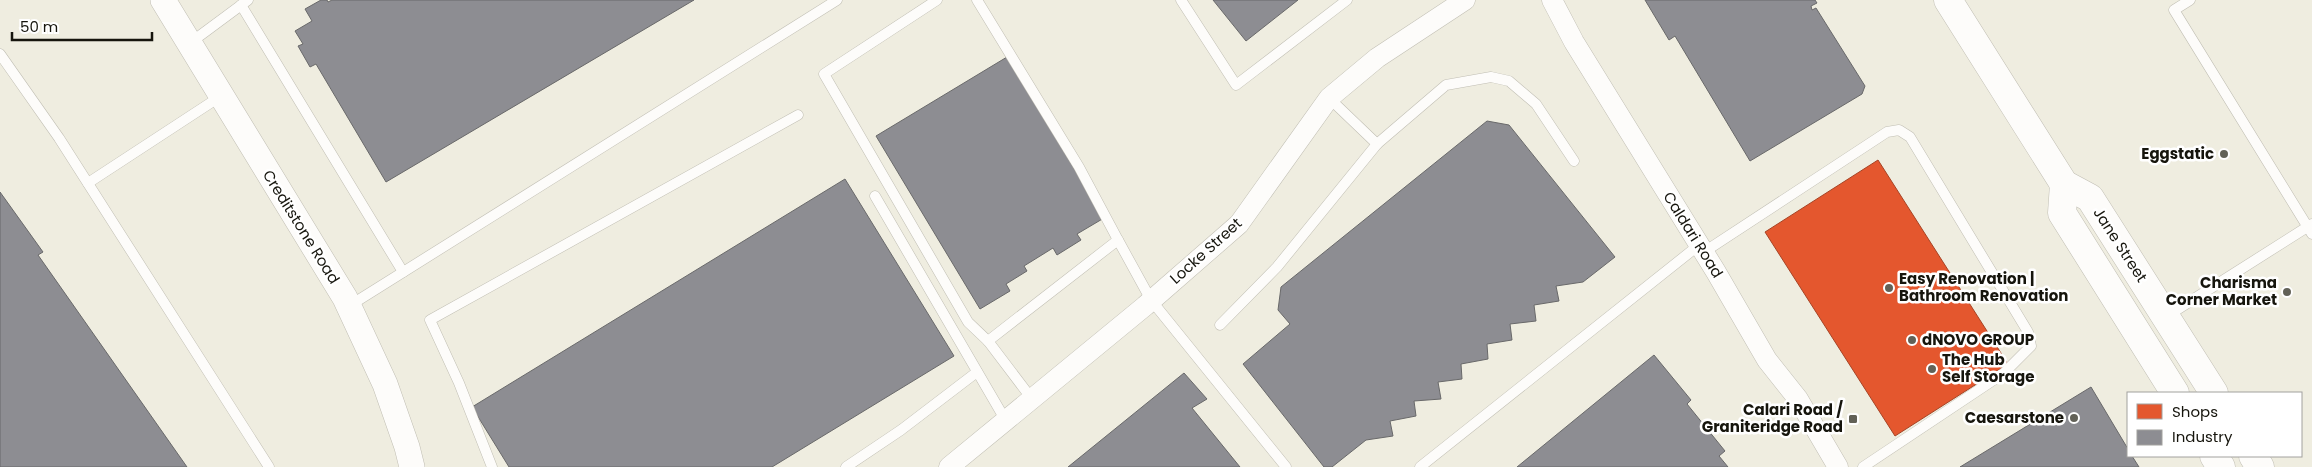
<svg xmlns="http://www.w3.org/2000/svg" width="2312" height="467" font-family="Poppins,sans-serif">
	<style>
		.shops { fill: #e4572e; stroke: #a64324 }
		.industry { fill: #8d8d92; stroke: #69696a }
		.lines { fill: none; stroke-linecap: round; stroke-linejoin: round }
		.service-casing { stroke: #c0beb3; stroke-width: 11 }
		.minor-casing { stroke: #c0beb3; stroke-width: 21 }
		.tertiary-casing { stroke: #c0beb3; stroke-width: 26 }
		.secondary-casing { stroke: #c0beb3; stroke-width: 29 }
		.service { stroke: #fdfcfa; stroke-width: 10 }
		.minor { stroke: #fdfcfa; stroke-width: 20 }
		.tertiary { stroke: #fdfcfa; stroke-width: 25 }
		.secondary { stroke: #fdfcfa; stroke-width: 28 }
		.poi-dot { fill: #626157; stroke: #fff; stroke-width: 2 }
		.labels { text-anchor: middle; stroke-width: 5; stroke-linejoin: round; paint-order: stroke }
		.poi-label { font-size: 15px; font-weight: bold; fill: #16150d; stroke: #fff; text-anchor: end }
		.street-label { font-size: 15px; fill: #16150d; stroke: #fff }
	</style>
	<rect width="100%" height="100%" fill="#efede0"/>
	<!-- shops -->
	<path class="shops" d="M1878,160L2008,364L1895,436L1765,232Z"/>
	<!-- industry -->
	<g class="industry">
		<path d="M321,0H327L328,2L332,0H694L386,182L316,64L310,67L298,46L303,44L295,31L312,21L305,9Z"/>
		<path d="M1213,0H1298L1246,41Z"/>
		<path d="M1645,0H1815L1817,3L1811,6L1812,10L1816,8L1865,86L1862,94L1750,161L1675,36L1669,40Z"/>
		<path d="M1007,57L1104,218L1077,234L1081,240L1057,255L1053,248L1024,266L1027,271L1006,284L1010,291L980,309L876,136Z"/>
		<path d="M1487,121L1509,125L1615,257L1583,282L1556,286L1559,301L1534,305L1536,321L1510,324L1512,340L1487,344L1488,359L1461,364L1462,379L1438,382L1441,399L1414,401L1416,416L1390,421L1393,436L1366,440L1332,467H1324L1243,364L1290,324L1278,310L1281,287Z"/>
		<path d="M845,179L954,356L772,467H509L472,407Z"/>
		<path d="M0,192L43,252L38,255L187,467H0Z"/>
		<path d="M1654,355L1691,400L1687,404L1725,451L1719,456L1728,467H1517Z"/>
		<path d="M1184,373L1207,399L1192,408L1240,467H1068Z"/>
		<path d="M2091,387L2128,449V456H2132L2139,467H1960Z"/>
	</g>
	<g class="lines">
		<!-- service casing -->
		<g class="service-casing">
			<g id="service">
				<path d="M937,0L824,74L968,322L988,341"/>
				<path d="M977,0L1079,167L1118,240"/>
				<path d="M1181,0L1236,85L1347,0"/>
				<path d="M2190,0L2174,10L2312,234"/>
				<path d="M241,5L403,272"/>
				<path d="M190,43L248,0"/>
				<path d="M0,54L59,138L269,467"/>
				<path d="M1329,98L1377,144L1446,85L1491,77L1509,81L1536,104L1574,161"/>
				<path d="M88,183L221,96"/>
				<path d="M875,196L1006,421"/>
				<path d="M1704,252L1887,132L1899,130L1910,137L2028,332L2031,346L2004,373L1863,467"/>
				<path d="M349,306L837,0"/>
				<path d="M2167,316L2312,224"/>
				<path d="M1220,325L1277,267L1377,144"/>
				<path d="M1032,399L988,341L1118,240L1151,300L1286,467"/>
				<path d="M492,467L459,383L430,320L798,115"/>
				<path d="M846,467L901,430L977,372"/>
				<path d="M1420,467L1699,245"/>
			</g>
		</g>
		<!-- minor casing -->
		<g class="minor-casing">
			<g id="minor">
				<path d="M1552,0L1574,42L1716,272L1767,360L1798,399L1838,467"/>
				<path d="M949,467L1145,306L1239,224L1329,98L1377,58L1465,0"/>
			</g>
		</g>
		<!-- tertiary casing -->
		<g class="tertiary-casing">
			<path id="tertiary" d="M163,0L345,298L385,384L407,447L412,467"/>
		</g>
		<!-- secondary casing -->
		<g class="secondary-casing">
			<g id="secondary">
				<path d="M1948,0L2064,184L2090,198L2214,393"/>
				<path d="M2064,184L2062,213L2175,393"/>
				<path d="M2214,456L2221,467"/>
				<path d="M2253,456L2260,467"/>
			</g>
		</g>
		<!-- service -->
		<use href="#service" class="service"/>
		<!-- minor -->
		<use href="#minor" class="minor"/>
		<!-- tertiary -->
		<use href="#tertiary" class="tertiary"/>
		<!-- secondary -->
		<use href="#secondary" class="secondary"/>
	</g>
	<!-- markers -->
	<g class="poi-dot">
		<circle cx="2224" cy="154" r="5"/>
		<circle cx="1889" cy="288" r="5"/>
		<circle cx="2287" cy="292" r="5"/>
		<circle cx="1912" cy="340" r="5"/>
		<circle cx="1932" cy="369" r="5"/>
		<circle cx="2074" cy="418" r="5"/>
		<rect x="1848" y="414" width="10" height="10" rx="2.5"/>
	</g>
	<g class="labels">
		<!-- poi labels -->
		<g class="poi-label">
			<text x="2214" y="159">Eggstatic</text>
			<text x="1899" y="284" text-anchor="start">Easy Renovation |<tspan x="1899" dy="17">Bathroom Renovation</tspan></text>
			<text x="2277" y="288">Charisma<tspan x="2277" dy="17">Corner Market</tspan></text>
			<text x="1922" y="345" text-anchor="start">dNOVO GROUP</text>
			<text x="1942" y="365" text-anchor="start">The Hub<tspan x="1942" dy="17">Self Storage</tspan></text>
			<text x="1843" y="415">Calari Road /<tspan x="1843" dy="17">Graniteridge Road</tspan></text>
			<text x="2064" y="423">Caesarstone</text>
		</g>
		<!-- street labels -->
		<g class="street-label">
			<text transform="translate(301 227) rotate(58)" y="5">Creditstone Road</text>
			<text transform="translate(1693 235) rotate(58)" y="5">Caldari Road</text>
			<text transform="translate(2120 245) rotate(57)" y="5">Jane Street</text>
			<text transform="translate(1206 251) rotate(-42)" y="5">Locke Street</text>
		</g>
	</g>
	<!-- legend -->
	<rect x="2127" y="392" width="175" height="65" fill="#ffffff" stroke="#a2a19e"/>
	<rect x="2137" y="404" width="25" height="15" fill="#e4572e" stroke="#a2a19e"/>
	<text x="2172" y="417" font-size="15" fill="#16150d">Shops</text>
	<rect x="2137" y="430" width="25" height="15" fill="#8d8d92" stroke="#a2a19e"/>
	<text x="2172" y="442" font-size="15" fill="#16150d">Industry</text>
	<!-- scale -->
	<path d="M12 32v8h140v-8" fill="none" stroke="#16150d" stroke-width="2.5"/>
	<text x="20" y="32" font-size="15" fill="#16150d" stroke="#ffffff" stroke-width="4" paint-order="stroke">50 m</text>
</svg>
